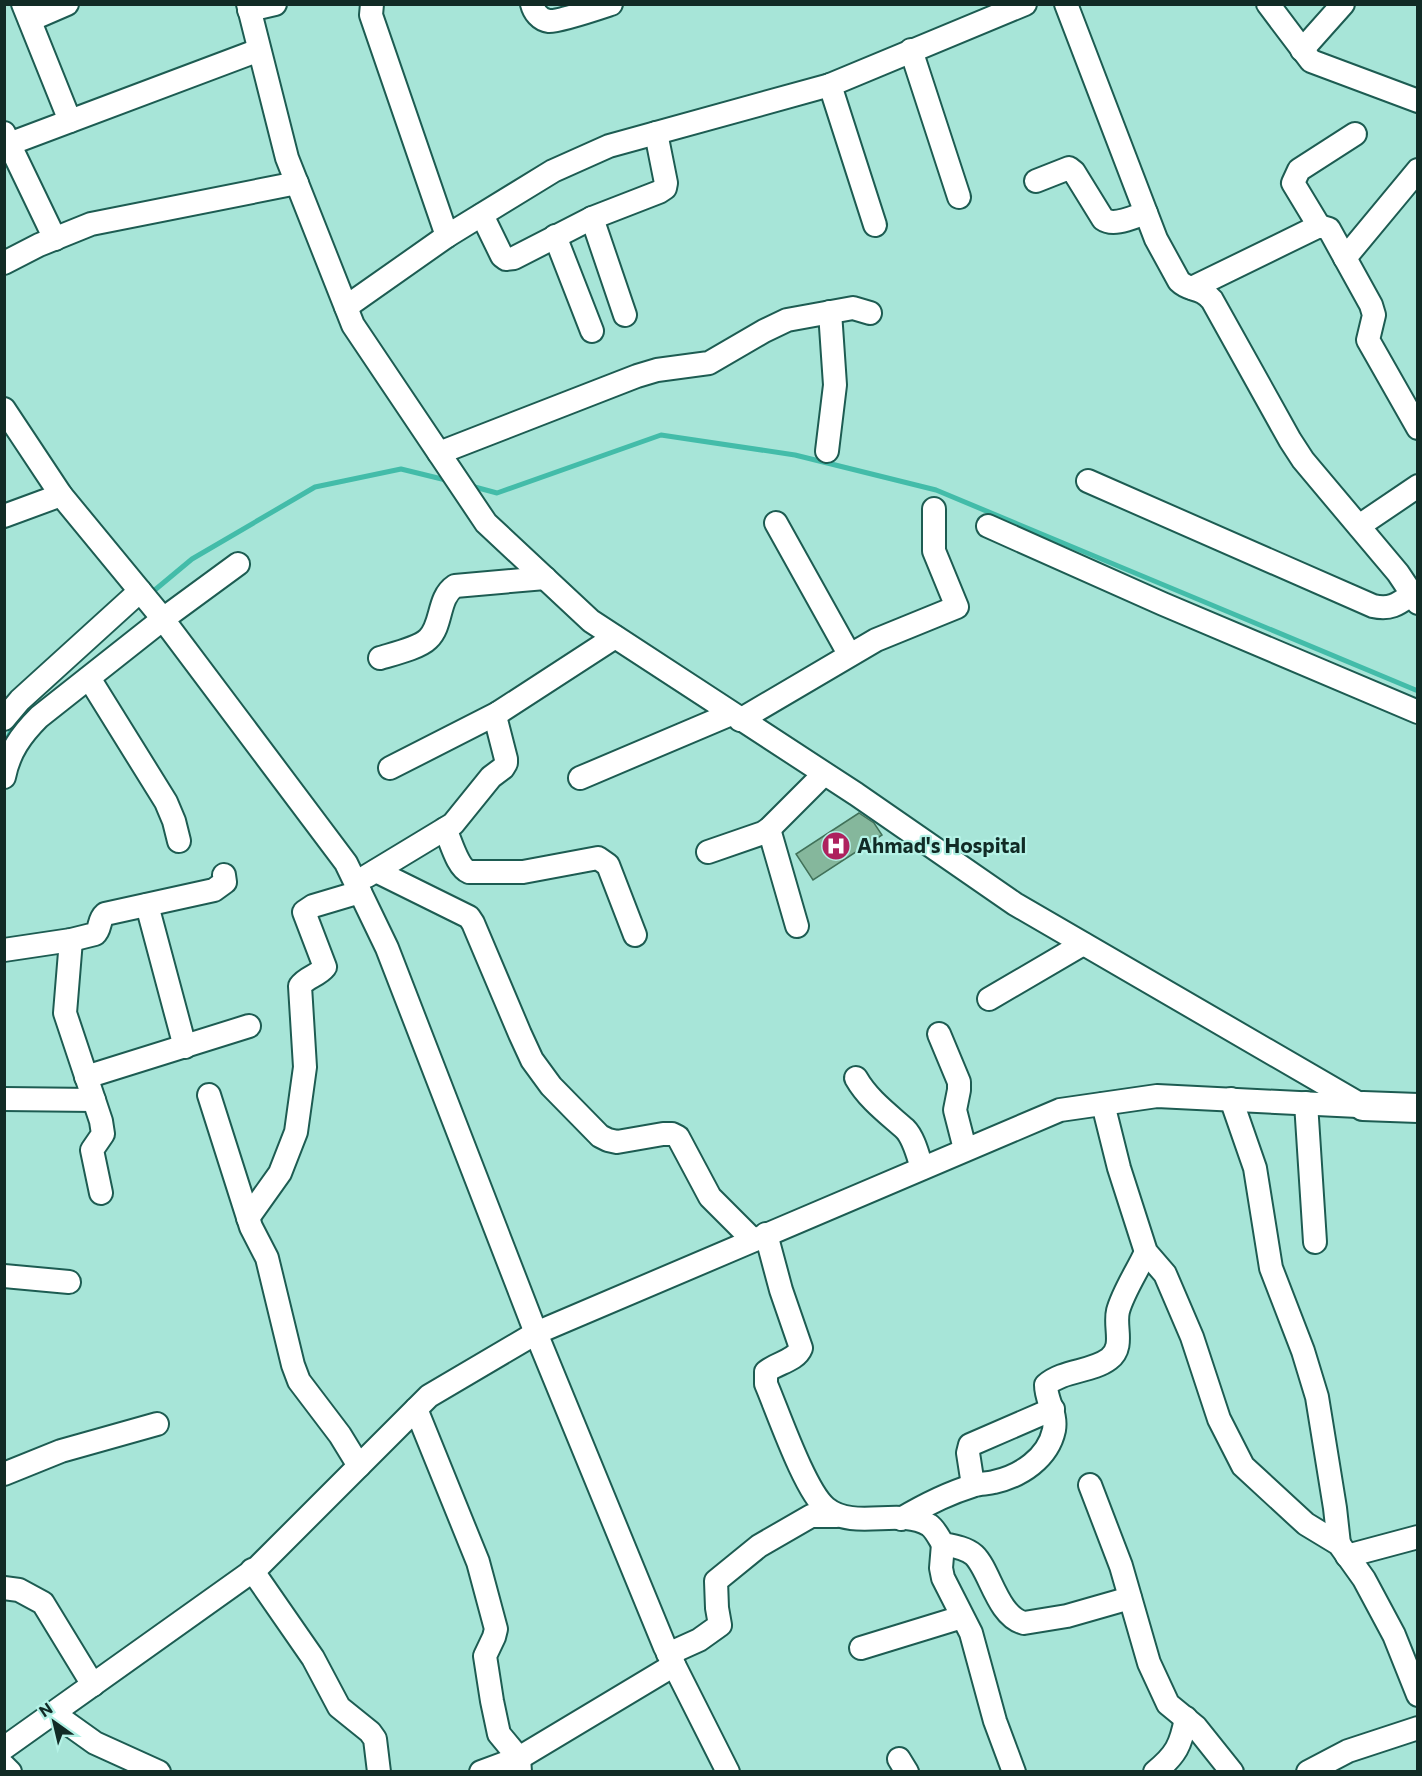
<svg xmlns="http://www.w3.org/2000/svg" width="1422" height="1776" font-family="Commissioner,sans-serif">
	<style>
		.lines { fill: none; stroke-linecap: round; stroke-linejoin: round }
		.stream { stroke: #43bca9; stroke-width: 5 }
		.building { fill: #85b79c; stroke: #417159; stroke-width: 1.5 }
		.minor-casing { stroke: #1d5c52; stroke-width: 26 }
		.major-casing { stroke: #1d5c52; stroke-width: 32 }
		.minor { stroke: #fff; stroke-width: 22 }
		.major { stroke: #fff; stroke-width: 28 }
		.labels { text-anchor: middle; stroke-width: 4.5; stroke-linejoin: round; paint-order: stroke }
		.poi-label { font-size: 21px; font-weight: bold; fill: #112b26; stroke: #b4f2e6; text-anchor: start }
	</style>
	<rect width="100%" height="100%" fill="#a7e5d8"/>
	<g class="lines">
		<!-- stream -->
		<g class="stream">
			<path d="M471,486L497,493L661,435L795,455L936,490L1418,691"/>
			<path d="M150,594L192,559L315,487L401,469L450,481"/>
			<path d="M7,740L15,721"/>
		</g>
	</g>
	<!-- building -->
	<path class="building" d="M859,813L874,823L882,835L813,880L796,854Z"/>
	<g class="lines">
		<!-- minor casing -->
		<g class="minor-casing">
			<g id="minor">
				<path d="M23,4L70,121"/>
				<path d="M248,4L287,158L353,325L486,523L591,621L856,794L1015,904L1363,1106"/>
				<path d="M372,4L371,15L447,236"/>
				<path d="M532,4C534,12 540,20 549,21C558,22 599,8 611,4"/>
				<path d="M1066,4L1156,239L1179,281C1190,292 1200,286 1212,300L1290,440L1303,460L1398,573L1418,603"/>
				<path d="M1268,4L1311,61L1418,101"/>
				<path d="M249,10L275,4"/>
				<path d="M30,20L67,4"/>
				<path d="M911,50L959,197"/>
				<path d="M1302,50L1343,4"/>
				<path d="M830,85L875,225"/>
				<path d="M4,133L55,239"/>
				<path d="M9,144L259,50"/>
				<path d="M1036,181L1069,168L1074,172L1103,219C1114,227 1133,217 1146,213"/>
				<path d="M482,215L502,256L506,259L514,258L592,218L659,192L665,188L666,183L656,133"/>
				<path d="M592,218L625,315"/>
				<path d="M1319,226L1293,183L1299,170L1355,134"/>
				<path d="M555,236L592,331"/>
				<path d="M1345,258L1418,170"/>
				<path d="M4,263L39,245L91,224L297,183"/>
				<path d="M1192,288L1319,226L1329,229L1371,305L1374,315L1368,340L1418,428"/>
				<path d="M346,307L447,236L553,171L609,146L830,85L1025,4"/>
				<path d="M4,409L61,495L159,614L346,863L387,948L536,1333L665,1647L728,1772"/>
				<path d="M827,451L835,385L830,312"/>
				<path d="M439,453L637,376L657,370L709,363L764,331L787,320L853,308L870,313"/>
				<path d="M1088,481L1373,606C1391,610 1398,604 1412,594"/>
				<path d="M4,516L61,495"/>
				<path d="M776,523L849,654"/>
				<path d="M988,526L1163,604L1418,712"/>
				<path d="M1359,526L1418,486"/>
				<path d="M380,658C393,654 419,648 428,639C443,625 437,598 455,586L545,578"/>
				<path d="M89,678L166,802L174,821L179,841"/>
				<path d="M4,719L20,700L140,591"/>
				<path d="M740,720L876,640L957,607L934,551V509"/>
				<path d="M390,768L498,713"/>
				<path d="M4,777C9,752 21,735 39,717L163,619L238,564"/>
				<path d="M580,778L731,714"/>
				<path d="M445,829C451,841 457,867 469,872H523L598,858L608,865L635,935"/>
				<path d="M769,829L797,926"/>
				<path d="M708,852L763,833L769,829L824,774"/>
				<path d="M376,871L469,917L473,923L520,1034L532,1060L551,1086L600,1136L608,1140L617,1142L663,1134H672L678,1137L710,1197L753,1240"/>
				<path d="M367,876L453,824L491,777L503,768L506,763V759L496,720L498,713L615,637"/>
				<path d="M147,905L185,1047"/>
				<path d="M71,940L65,1013L101,1121L103,1134L92,1150L101,1193"/>
				<path d="M4,950L71,940L95,934C101,929 98,920 105,914L214,890L225,882L224,875"/>
				<path d="M989,999L1083,944"/>
				<path d="M939,1034L959,1082V1090L955,1110L965,1149"/>
				<path d="M86,1077L249,1026"/>
				<path d="M856,1078C868,1099 887,1113 905,1129C914,1138 918,1156 922,1168"/>
				<path d="M209,1095L251,1227L267,1258L293,1365L299,1381L340,1435L359,1466"/>
				<path d="M4,1099L94,1100"/>
				<path d="M1231,1099L1255,1168L1271,1268L1303,1351L1317,1397L1335,1508L1339,1544"/>
				<path d="M1306,1103L1315,1242"/>
				<path d="M1103,1104L1119,1168L1146,1252L1165,1274L1192,1337L1219,1419L1243,1466L1306,1524L1339,1544L1364,1579L1394,1635L1418,1695"/>
				<path d="M248,1218L280,1173L296,1132L305,1067L300,986C306,977 318,976 325,967L304,912L313,906L360,892"/>
				<path d="M766,1234L781,1290L801,1348C796,1361 776,1363 766,1372V1384C778,1412 805,1491 826,1508C854,1531 900,1507 929,1525C935,1529 939,1538 943,1544C953,1546 966,1548 974,1555C990,1570 997,1616 1024,1623L1067,1616L1130,1598"/>
				<path d="M4,1276L69,1282"/>
				<path d="M416,1409L478,1562L496,1629L494,1637L485,1656L492,1701L499,1734L519,1758L520,1772"/>
				<path d="M4,1474L61,1451L157,1424"/>
				<path d="M973,1485L968,1453L970,1445L1053,1409"/>
				<path d="M1090,1485L1121,1566L1149,1663L1168,1704L1196,1727L1232,1772"/>
				<path d="M901,1519C923,1506 946,1494 972,1486C979,1483 987,1484 994,1482C1021,1476 1048,1458 1054,1430C1057,1413 1046,1401 1046,1385C1063,1370 1092,1372 1109,1359C1125,1347 1114,1327 1118,1311C1123,1292 1138,1270 1146,1252"/>
				<path d="M943,1544L941,1568L943,1578L971,1633L995,1721L1014,1772"/>
				<path d="M1347,1556L1418,1537"/>
				<path d="M252,1570L313,1658L339,1707L370,1732L375,1739L379,1772"/>
				<path d="M4,1588L19,1590L43,1603L93,1685"/>
				<path d="M861,1648L962,1617"/>
				<path d="M668,1654L699,1640L720,1625L717,1608L716,1581L759,1546L811,1516H837"/>
				<path d="M53,1713L95,1743L159,1772"/>
				<path d="M4,1748L258,1567L429,1396L536,1333L1060,1110L1157,1096L1358,1106"/>
				<path d="M899,1759L907,1772"/>
				<path d="M4,1766L10,1772"/>
				<path d="M481,1772L519,1758L674,1665"/>
				<path d="M1155,1772C1176,1755 1181,1745 1186,1718"/>
				<path d="M1308,1772L1348,1751L1418,1728"/>
			</g>
		</g>
		<!-- major casing -->
		<g class="major-casing">
			<path id="major" d="M1363,1106L1418,1108"/>
		</g>
		<!-- minor -->
		<use href="#minor" class="minor"/>
		<!-- major -->
		<use href="#major" class="major"/>
	</g>
	<!-- icons -->
	<defs>
		<g id="hospital-disc" transform="scale(1.5)"><circle r="9.5" fill="#ae225e" stroke="#b4f2e6"/><path d="M-5-5h3v3.5h4V-5h3V5h-3V1.5h-4V5h-3Z" fill="#fff"/></g>
	</defs>
	<g fill-rule="evenodd">
		<use href="#hospital-disc" x="836" y="846"/>
	</g>
	<g class="labels">
		<!-- poi labels -->
		<g class="poi-label">
			<text x="857" y="853">Ahmad's Hospital</text>
		</g>
	</g>
	<!-- border -->
	<rect width="1422" height="1776" fill="none" stroke="#112b26" stroke-width="12"/>
	<!-- north arrow -->
	<g transform="translate(54 1722) rotate(326)" stroke="#b4f2e6" stroke-width="4.5" paint-order="stroke">
	<path d="M0-4.5L10 22L0 15L-10 22Z" fill="#112b26"/>
	<text y="-9" font-size="16" font-weight="bold" text-anchor="middle" fill="#112b26">N</text>
	</g>
</svg>
